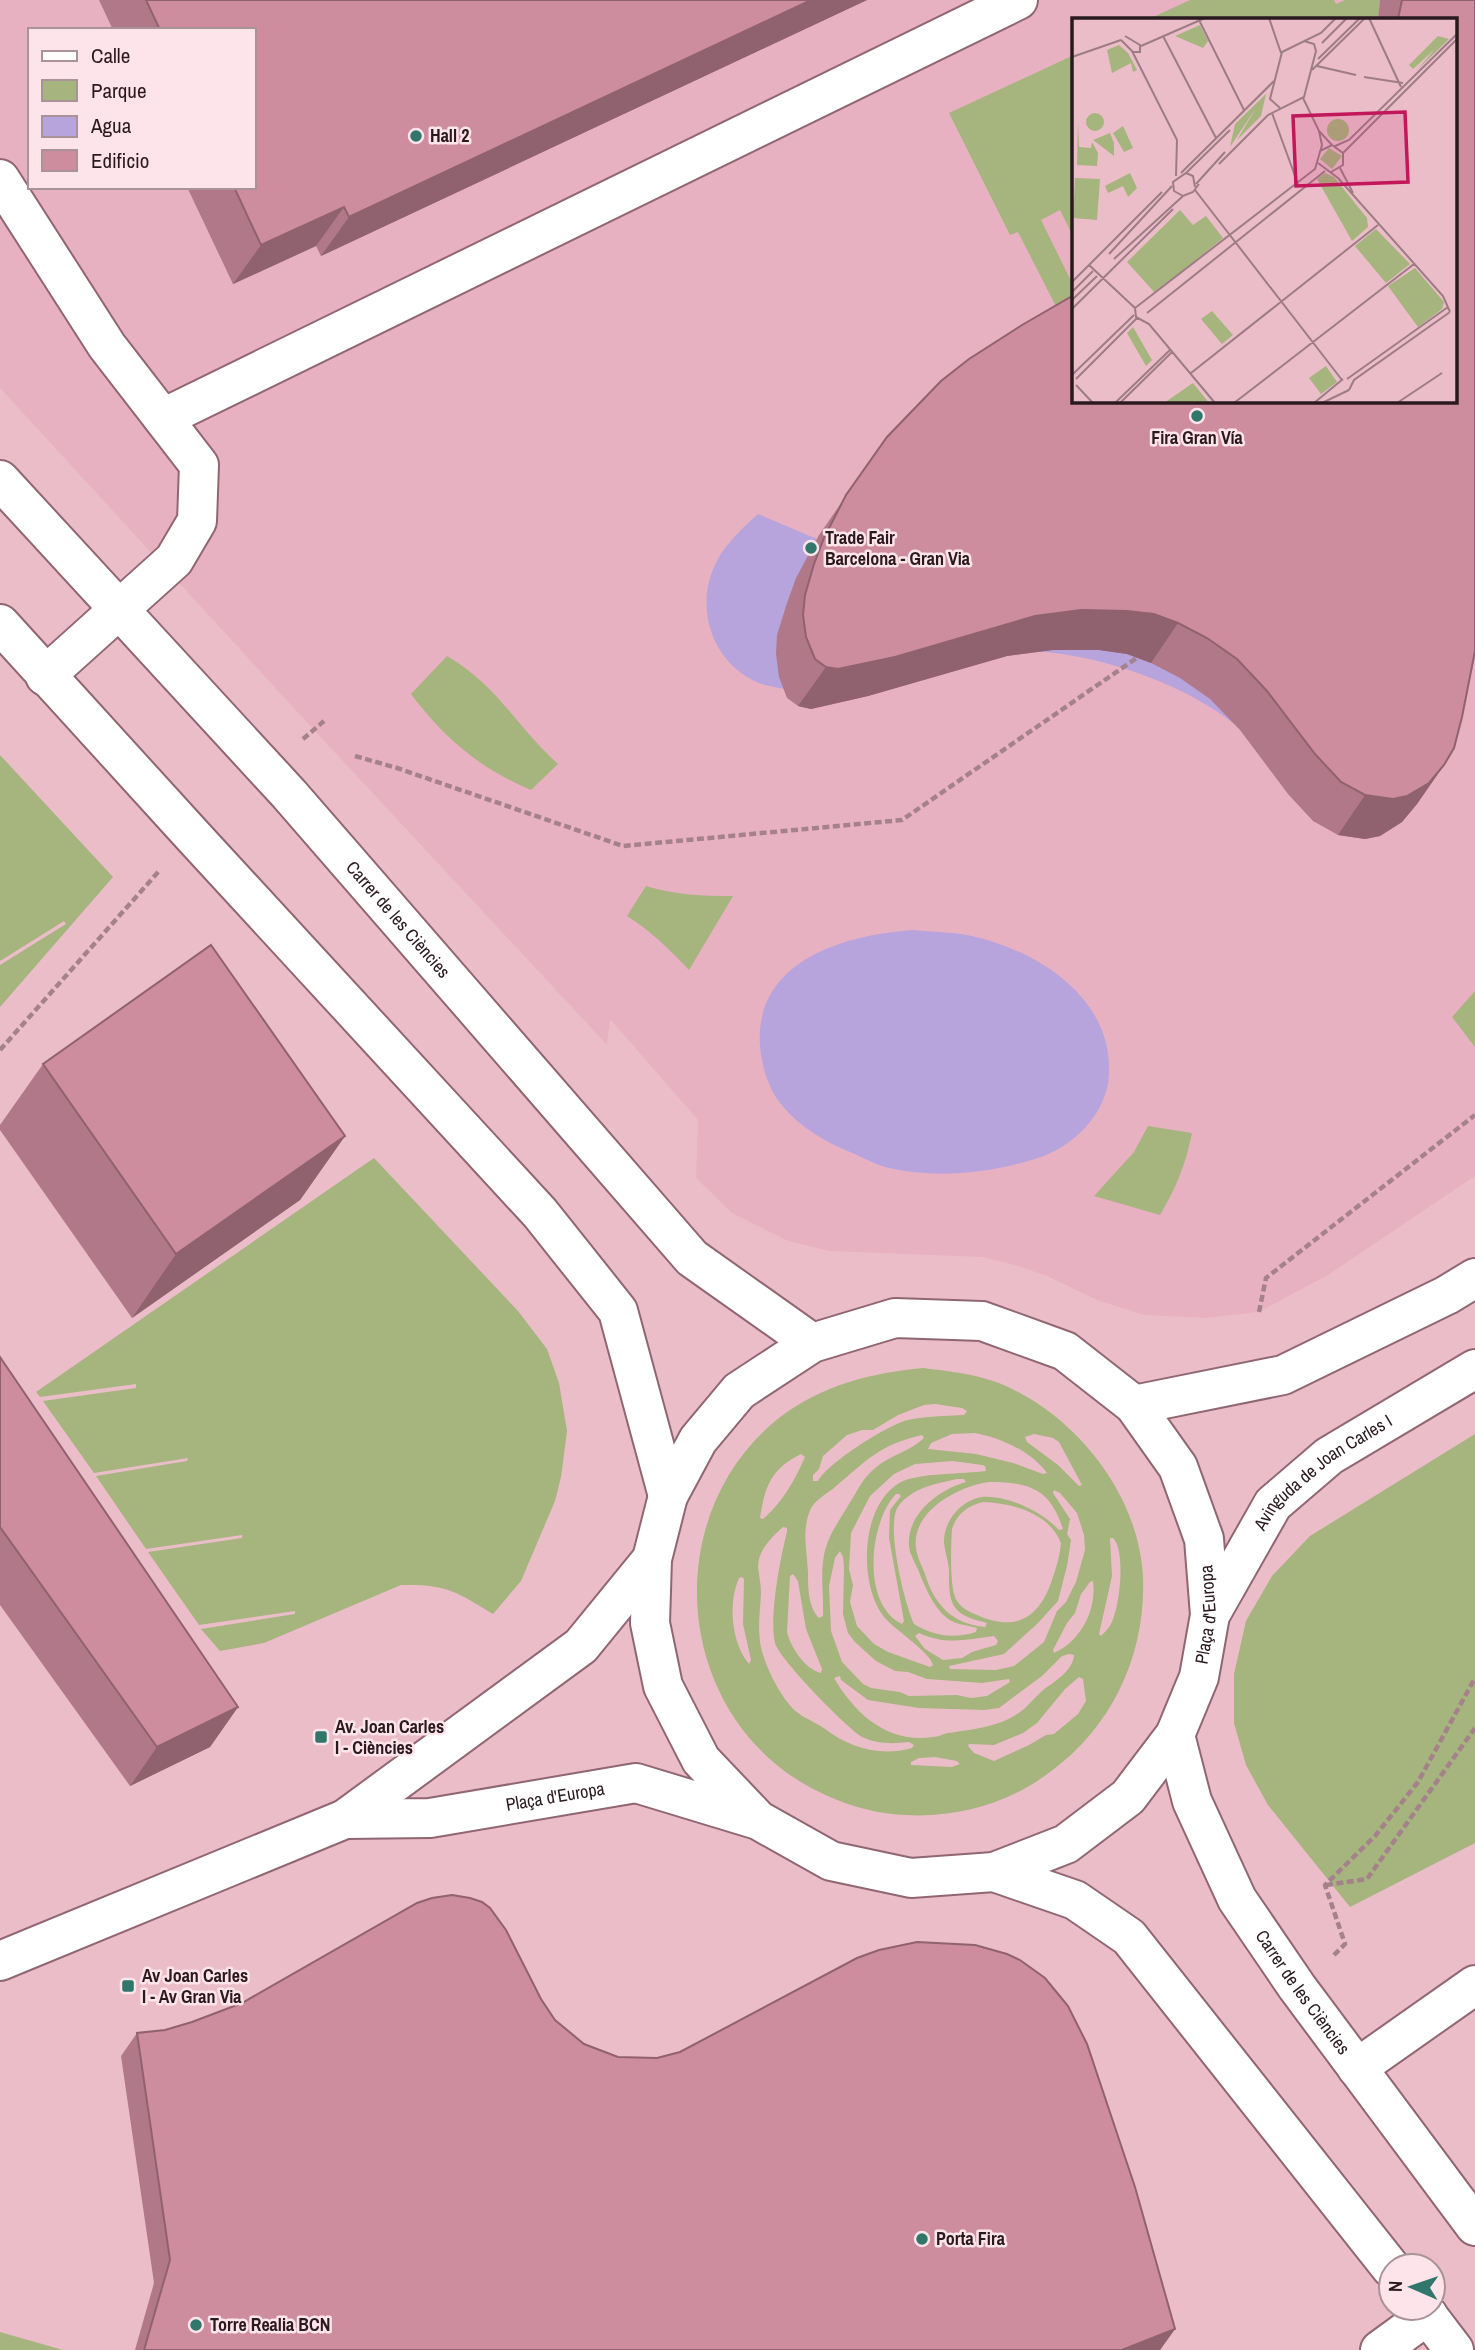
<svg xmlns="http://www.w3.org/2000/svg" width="1475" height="2350" font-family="'Archivo Narrow',sans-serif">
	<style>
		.built { fill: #e8b1c1; fill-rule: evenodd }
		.green { fill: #a6b47d; fill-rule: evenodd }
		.water { fill: #b7a4dd }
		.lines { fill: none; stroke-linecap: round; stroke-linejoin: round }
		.minor-casing { stroke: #906672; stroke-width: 42 }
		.path { stroke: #a5828b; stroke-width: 4.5; stroke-dasharray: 7 3.5; stroke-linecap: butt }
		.minor { stroke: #fff; stroke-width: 38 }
		.wall { fill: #b17889 }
		.shaded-wall { fill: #90626f }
		.building { fill: #ce8c9f; stroke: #90626f; stroke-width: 2 }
		.poi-dot { fill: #31766a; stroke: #fde4eb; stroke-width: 2.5 }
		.labels { text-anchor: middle; stroke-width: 5; stroke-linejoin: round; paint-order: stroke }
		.poi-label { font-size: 18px; font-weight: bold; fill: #2a1a1f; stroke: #fde4eb; text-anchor: start }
		.street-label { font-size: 18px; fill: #2a1a1f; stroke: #fde4eb }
		.inset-road { fill: none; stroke: #9e7c85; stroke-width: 2 }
		.view { fill: #c2185b; fill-opacity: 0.15; stroke: #c2185b; stroke-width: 3.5 }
		.inset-edge { fill: none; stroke: #2a1a1f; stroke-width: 3.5 }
	</style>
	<rect width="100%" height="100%" fill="#ebbdc9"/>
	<!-- built -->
	<path class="built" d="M0,0H1475V1176L1328,1275L1259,1312L1205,1318L1144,1315L1097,1300L1047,1276L1015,1265L982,1257L829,1251L788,1241L732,1213L696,1178L698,1120L610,1019L607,1045L314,730L0,388ZM1074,19H1456V401H1074ZM30,30H254V187H30Z"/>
	<!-- green -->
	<g class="green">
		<path d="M1190,0H1334L1336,4L1345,0H1380L1378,19H1149Z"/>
		<path d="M1074,55V238L1060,210L1041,220L1074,287V318L1065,324L1018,232L1010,235L949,113Z"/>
		<path d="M447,656C497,685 517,727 558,764L531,790C480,769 443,737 411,694Z"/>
		<path d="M0,755L113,877L0,1007V965L66,924L64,921L0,961Z"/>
		<path d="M646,886C675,895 702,896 733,896L689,970C669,949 651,931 627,916Z"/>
		<path d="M1475,991V1047L1452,1017Z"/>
		<path d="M1148,1126L1192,1133C1185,1166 1177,1186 1160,1215L1094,1196L1134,1152Z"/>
		<path d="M374,1158L518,1311L547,1349L559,1383L567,1431L561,1477L555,1501L521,1581L493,1614C456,1591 445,1584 401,1585L264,1643L220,1651L201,1629L295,1614V1611L199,1625L148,1552L242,1538V1535L146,1549L96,1476L187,1461L188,1458L94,1473L43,1401L136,1388V1384L40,1397L36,1392Z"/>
		<path d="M923,1368C948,1371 975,1374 999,1383C1075,1414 1139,1494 1143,1577C1146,1655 1112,1727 1050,1772C1008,1804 957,1818 905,1815C864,1813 827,1799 793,1777C671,1695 664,1509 779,1418C822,1385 871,1373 923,1368ZM935,1404L962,1408L967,1411L964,1415C945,1416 926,1416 908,1420C887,1425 828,1463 818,1481H813V1475L819,1469L823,1456L847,1435L862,1430H873L898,1415L924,1405ZM975,1433C1001,1438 1031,1451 1047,1473L1043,1474L1013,1463L976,1454L928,1449L931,1443L952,1434ZM1034,1434L1053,1438L1059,1442L1082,1485L1079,1486L1058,1465L1027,1442L1025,1437ZM922,1435L924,1438C910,1452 889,1455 874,1469C862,1479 857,1492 849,1504C841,1518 831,1531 826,1547C819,1569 824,1593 823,1616L819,1618C808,1607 808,1587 808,1572C807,1552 802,1533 809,1513C813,1500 826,1495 835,1487C867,1460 879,1445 922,1435ZM801,1454L805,1457C795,1480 782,1503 763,1519L760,1518C765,1486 771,1469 801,1454ZM953,1461L982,1465L985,1466L986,1471C965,1474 918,1473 901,1482C860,1504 858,1584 884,1617C895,1630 930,1652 933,1665L930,1667L888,1652L874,1644L857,1626L850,1602L853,1585L849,1569L851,1533L870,1496L894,1474L915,1464ZM957,1479H964L966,1482C937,1490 902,1518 910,1552C913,1560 918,1568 921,1577C927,1591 935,1609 947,1618C955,1625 968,1625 977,1628L976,1632C954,1639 933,1636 914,1624C904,1602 888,1534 896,1511C897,1507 902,1501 906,1498C920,1486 940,1483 957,1479ZM989,1482C1029,1482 1050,1488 1063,1529L1059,1530C1047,1517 1031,1508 1014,1502C1004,1499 993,1496 982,1497C961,1500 943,1522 944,1543C945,1552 948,1560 949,1569C949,1581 948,1595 954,1606C961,1617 976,1620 987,1623L985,1627C952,1624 934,1604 925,1574C922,1566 917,1557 916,1548C911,1511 959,1486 989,1482ZM1054,1490L1060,1493L1077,1513L1084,1535L1085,1550L1076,1582L1066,1602L1057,1611L1044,1642L1014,1666L996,1670L950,1669L949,1666L1004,1654L1038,1623L1058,1601L1067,1566L1071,1540L1067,1534L1070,1519L1053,1493ZM896,1494H899L901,1496L890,1510L889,1538L904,1621L902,1624C861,1605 869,1522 896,1494ZM983,1502C1012,1503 1049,1513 1061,1543C1060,1556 1056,1568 1052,1580C1039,1619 1015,1632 977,1615C967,1611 957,1606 954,1594C950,1578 951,1546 952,1529C957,1513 968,1506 983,1502ZM783,1527L787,1528V1532C780,1559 769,1617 775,1643C779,1659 847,1728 862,1737C877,1744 893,1744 909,1742L914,1745L912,1748C881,1757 850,1748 825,1729C817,1723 806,1719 798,1713C781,1700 763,1663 760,1642C758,1626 760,1610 761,1594C761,1584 759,1576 758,1567C758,1550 772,1537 783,1527ZM1110,1538H1113C1126,1551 1120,1607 1111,1624C1109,1628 1104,1633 1101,1636L1099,1634L1112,1576ZM840,1551L843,1557L844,1568L843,1614L848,1633L855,1642L876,1661L895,1671L908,1672L927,1679L982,1683L1009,1679L1010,1682L987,1696L971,1698L957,1695L909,1696L900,1692L871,1688L863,1684L842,1662L831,1631L829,1586L835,1558ZM793,1574L798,1581L806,1629L822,1669L821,1673C805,1669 791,1648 787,1632L790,1576ZM742,1577L744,1579L743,1624L751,1660L749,1664C731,1643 728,1603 739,1578ZM1093,1581C1097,1609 1081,1641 1054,1653L1053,1650L1067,1623L1075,1613L1081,1594L1090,1582ZM919,1633C944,1645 967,1640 994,1636L998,1641L996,1645L972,1652L962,1658L943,1660L925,1649L915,1636ZM1069,1654L1074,1655C1073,1671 1054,1682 1043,1690C1036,1696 1031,1703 1024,1709C1002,1727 974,1729 948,1733C942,1734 939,1737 933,1737C888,1744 855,1714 834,1678L840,1676L841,1680L868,1700L919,1708L984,1710L999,1708L1042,1676L1062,1656ZM1079,1677L1083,1679L1086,1701L1078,1714L1054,1734L1046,1735L1029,1745L994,1761L974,1753L968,1746L969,1744L994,1745L1023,1733L1037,1723L1065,1689ZM935,1757L957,1761L960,1764L952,1767L911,1765V1762L919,1758Z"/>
		<path d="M1475,1434V1843L1350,1907L1268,1805L1246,1765L1234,1723V1674L1246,1621L1272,1576L1310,1536Z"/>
		<path d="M0,2332L63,2350H0Z"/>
	</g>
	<!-- water -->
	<g class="water">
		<path d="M758,514L817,539L1475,564V658L1465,665L1234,724C1180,680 1074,645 1004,652C982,654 959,661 936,665C891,674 846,682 801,691C786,689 772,688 759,683C713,664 695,610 714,567C723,546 742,528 758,514Z"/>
		<path d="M913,930C934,932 956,932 976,937C1041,953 1112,999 1109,1073C1108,1113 1073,1148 1035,1159C989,1173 936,1179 889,1168C876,1165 862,1157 850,1152C825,1142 798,1126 781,1104C768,1088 762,1067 760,1046C754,960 845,935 913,930Z"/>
	</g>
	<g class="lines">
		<!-- minor casing -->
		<g class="minor-casing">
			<g id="minor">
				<path d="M0,179L107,346L199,465L197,521L174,560L45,676"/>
				<path d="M163,418L1018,0"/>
				<path id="s1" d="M0,480L289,794L692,1258L812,1343"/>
				<path d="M0,624L192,835L540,1213L618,1311L668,1496"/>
				<path d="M1134,1405L1283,1375L1447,1295L1475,1278"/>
				<path id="s2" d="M1210,1615L1273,1504L1329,1456L1475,1369"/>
				<path id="s3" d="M1175,1735L1192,1801L1237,1899L1297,1987L1475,2226"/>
				<path id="s4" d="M345,1819L430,1818L636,1783L758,1820L831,1861L911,1878L994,1872L1066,1844L1128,1797L1175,1735L1199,1677L1210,1615L1204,1539L1178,1467L1134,1405L1065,1351L982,1321L895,1318L812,1343L739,1391L698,1440L668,1496L652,1559L650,1623L663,1686L701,1760L758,1820"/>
				<path d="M994,1872L1075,1900L1129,1937L1391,2268"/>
				<path d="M0,1961L345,1819L581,1646L652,1559"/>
				<path d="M1357,2068L1475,1985"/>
				<path d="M1422,2308L1454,2350"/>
				<path d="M1380,2350L1428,2315"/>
			</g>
		</g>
		<!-- path -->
		<g class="path">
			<path d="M303,739L324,721"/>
			<path d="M355,756L397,768L623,846L902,820L1141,655"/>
			<path d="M0,1050L160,870"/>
			<path d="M1259,1312L1266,1278L1475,1115"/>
			<path d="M1326,1885L1367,1879L1475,1728"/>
			<path d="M1334,1955L1345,1944L1325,1885L1375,1836L1418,1782L1475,1678"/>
		</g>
		<!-- minor -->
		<use href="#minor" class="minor"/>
	</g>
	<!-- wall -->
	<g class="wall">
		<path d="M99,0H867L321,256L316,246L233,284L187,187H254V30H113Z"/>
		<path d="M1380,0H1475L1444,765L1417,804L1402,822L1380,836L1365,839L1338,835L1313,821L1288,794L1240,730L1210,699L1180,678L1151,663L1127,654L1099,650H1053L1007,656L868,696L811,709L798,706L787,698L779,677L776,654L777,635L787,603L796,578L819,535L887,437L1456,401V19H1378Z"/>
		<path d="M43,1064L345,1136L300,1200L132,1318L0,1130V1125Z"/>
		<path d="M0,1357L238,1707L210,1747L130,1786L0,1605Z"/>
		<path d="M541,1999L555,2020L584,2044L1175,2329L1160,2350H135L154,2283L121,2056L137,2033Z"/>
	</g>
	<!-- shaded-wall -->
	<g class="shaded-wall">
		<path d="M811,0H867L321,256L349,217Z"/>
		<path d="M344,207L316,246L233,284L261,245Z"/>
		<path d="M1081,610L1127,611L1154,614L1178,623L1151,663L1127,654L1099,650H1053L1007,656L868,696L811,709L798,706L826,667L1035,616Z"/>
		<path d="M1444,765L1417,804L1402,822L1380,836L1365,839L1338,835L1365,795Z"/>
		<path d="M345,1136L300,1200L132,1318L176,1254Z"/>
		<path d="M238,1707L210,1747L130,1786L157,1747Z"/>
		<path d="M1175,2329L1160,2350H1122Z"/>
	</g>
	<!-- building -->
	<g class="building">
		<path d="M146,0H811L349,217L344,207L261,245L234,187H254V30H160Z"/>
		<path d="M1402,0H1475V651L1462,717L1454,748L1444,765L1429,783L1407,796L1393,799L1365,795L1341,782L1315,754L1267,691L1237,659L1207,638L1178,623L1154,614L1127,611L1081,610L1035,616L895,657L838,669L826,667L815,659L806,637L803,615L805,595L814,564L824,538L846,495L887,437L941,381L969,359L1022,325L1074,295V401H1456V19H1398Z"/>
		<path d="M211,945L345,1136L176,1254L43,1064Z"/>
		<path d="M0,1357L238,1707L157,1747L0,1527Z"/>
		<path d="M452,1895L470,1898L482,1902L490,1908L506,1930L541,1999L555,2020L584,2044L618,2057L657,2058L680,2052L857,1958L879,1950L917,1942L975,1945L1007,1954L1020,1960L1045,1978L1068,2006L1087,2044L1135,2187L1175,2329L1122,2350H144L170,2260L137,2033L165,2030L192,2022L242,2003L417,1903L432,1898Z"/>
	</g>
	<!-- markers -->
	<g class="poi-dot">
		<circle cx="416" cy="136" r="7"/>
		<circle cx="1197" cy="416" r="7"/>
		<circle cx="811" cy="548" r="7"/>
		<rect x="314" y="1730" width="14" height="14" rx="3.5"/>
		<rect x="121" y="1979" width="14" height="14" rx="3.5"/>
		<circle cx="922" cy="2239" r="7"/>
		<circle cx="196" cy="2325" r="7"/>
	</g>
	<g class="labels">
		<!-- poi labels -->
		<g class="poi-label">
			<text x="430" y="142">Hall 2</text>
			<text x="1197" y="444" text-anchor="middle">Fira Gran Vía</text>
			<text x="825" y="544">Trade Fair<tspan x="825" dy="21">Barcelona - Gran Via</tspan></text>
			<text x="335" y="1733">Av. Joan Carles<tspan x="335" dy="21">I - Ciències</tspan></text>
			<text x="142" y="1982">Av Joan Carles<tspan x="142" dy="21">I - Av Gran Via</tspan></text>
			<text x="936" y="2245">Porta Fira</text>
			<text x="210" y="2331">Torre Realia BCN</text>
		</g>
		<!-- street labels -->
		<g class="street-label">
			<text dy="6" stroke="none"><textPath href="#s1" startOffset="593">Carrer de les Ciències</textPath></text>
			<text dy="6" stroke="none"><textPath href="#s2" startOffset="186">Avinguda de Joan Carles I</textPath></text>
			<text dy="6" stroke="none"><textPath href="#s4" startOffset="1029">Plaça d'Europa</textPath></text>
			<text dy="6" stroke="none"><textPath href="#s4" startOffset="212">Plaça d'Europa</textPath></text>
			<text dy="6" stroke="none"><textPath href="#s3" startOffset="290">Carrer de les Ciències</textPath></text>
		</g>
	</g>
	<!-- overview -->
	<g transform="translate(1072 18)">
		<rect width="385" height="385" fill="#ebbdc9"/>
		<path d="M128,7L136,23L131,30L103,18ZM366,18L377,21L344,53L363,31L341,51L337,47ZM47,27L56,35L65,52L61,54L59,45L40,55L35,32ZM194,76L189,98L165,122L184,90L158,129L163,106ZM14 104a9 9 0 1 1 18 0a9 9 0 1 1-18 0ZM255 112a11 11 0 1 1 22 0a11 11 0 1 1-22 0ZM6,104L7,129L19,130L20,124L26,135L25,148L5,147ZM51,108L61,130L52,134L41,115ZM38,115L42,125V138L21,122ZM257,130L270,138L260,151L248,141ZM58,155L65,170L56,179L51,168L36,175L33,168ZM253,155L262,159L295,200L296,209L280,223L245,161ZM3,160L28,161L25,202L1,200ZM108,192L121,207L134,198L151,220L83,275L55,244ZM304,211L338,246L314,265L283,228ZM343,250L372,284L370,291L346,309L316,268ZM140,293L161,317L150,326L129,301ZM61,309L80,342L74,348L55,315ZM254,348L265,364L249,376L237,360ZM121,365L137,385H92Z" fill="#a6b47d"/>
		<path class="inset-road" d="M126,0L172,92M197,0L209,35M297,0L329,69M91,18L144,120M49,22L61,34H68V27L53,18M250,25L275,0M69,28L133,0M60,33L105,122L104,158M0,39L49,22M246,41L288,0M245,48L284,57M240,52L293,0M292,59L331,65M231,80L247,113L260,127M208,90L198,81L210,34L249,15L264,0M200,95L226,166M263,128L277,122L385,16M248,133L260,127L271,135V147L259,154M271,135L385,21M246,145L266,160L371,278L378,294M147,146L196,97L232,79L244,33L242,26L232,23M268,150L281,175M109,155L202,63M114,155L158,112M124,166L153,134M123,169L121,158L114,155L101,164L102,173L111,178L121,174L127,166M123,172L270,362M37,236L100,168M42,241L111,178M17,247L63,290M0,264L90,174M0,274L21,253M0,282L25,258M63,290L243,151L250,127L247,113M63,290L64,299L77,306L143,385M0,291L101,191M75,295L253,153M119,355L306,207M0,357L62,297M4,361L65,300M275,361L376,289M4,367L21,385M277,372L282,362L378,294M43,385L99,331M48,385L100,334M162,385L342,246M242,385L271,361M250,385L277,372M325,385L370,355"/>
		<path class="view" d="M333,94L336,164L224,168L221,98Z"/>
		<rect width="385" height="385" class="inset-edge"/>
	</g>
	<!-- legend -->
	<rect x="28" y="28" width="228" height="161" fill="#fde4eb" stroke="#a99399" stroke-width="2"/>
	<rect x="42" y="51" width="35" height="10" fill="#ffffff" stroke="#a99399" stroke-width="2"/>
	<text x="91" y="63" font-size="21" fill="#2a1a1f">Calle</text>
	<rect x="42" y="80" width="35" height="21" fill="#a6b47d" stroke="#a99399" stroke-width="2"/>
	<text x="91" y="98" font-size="21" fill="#2a1a1f">Parque</text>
	<rect x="42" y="116" width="35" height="21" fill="#b7a4dd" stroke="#a99399" stroke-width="2"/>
	<text x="91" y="133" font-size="21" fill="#2a1a1f">Agua</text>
	<rect x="42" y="150" width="35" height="21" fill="#ce8c9f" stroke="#a99399" stroke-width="2"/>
	<text x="91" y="168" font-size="21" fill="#2a1a1f">Edificio</text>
	<!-- north arrow -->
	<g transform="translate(1412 2287) rotate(272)"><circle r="33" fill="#fde4eb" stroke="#a99399" stroke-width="2"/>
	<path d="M0-5L12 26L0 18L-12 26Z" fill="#31766a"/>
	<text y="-10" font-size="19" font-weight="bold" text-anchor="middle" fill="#2a1a1f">N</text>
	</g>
</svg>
